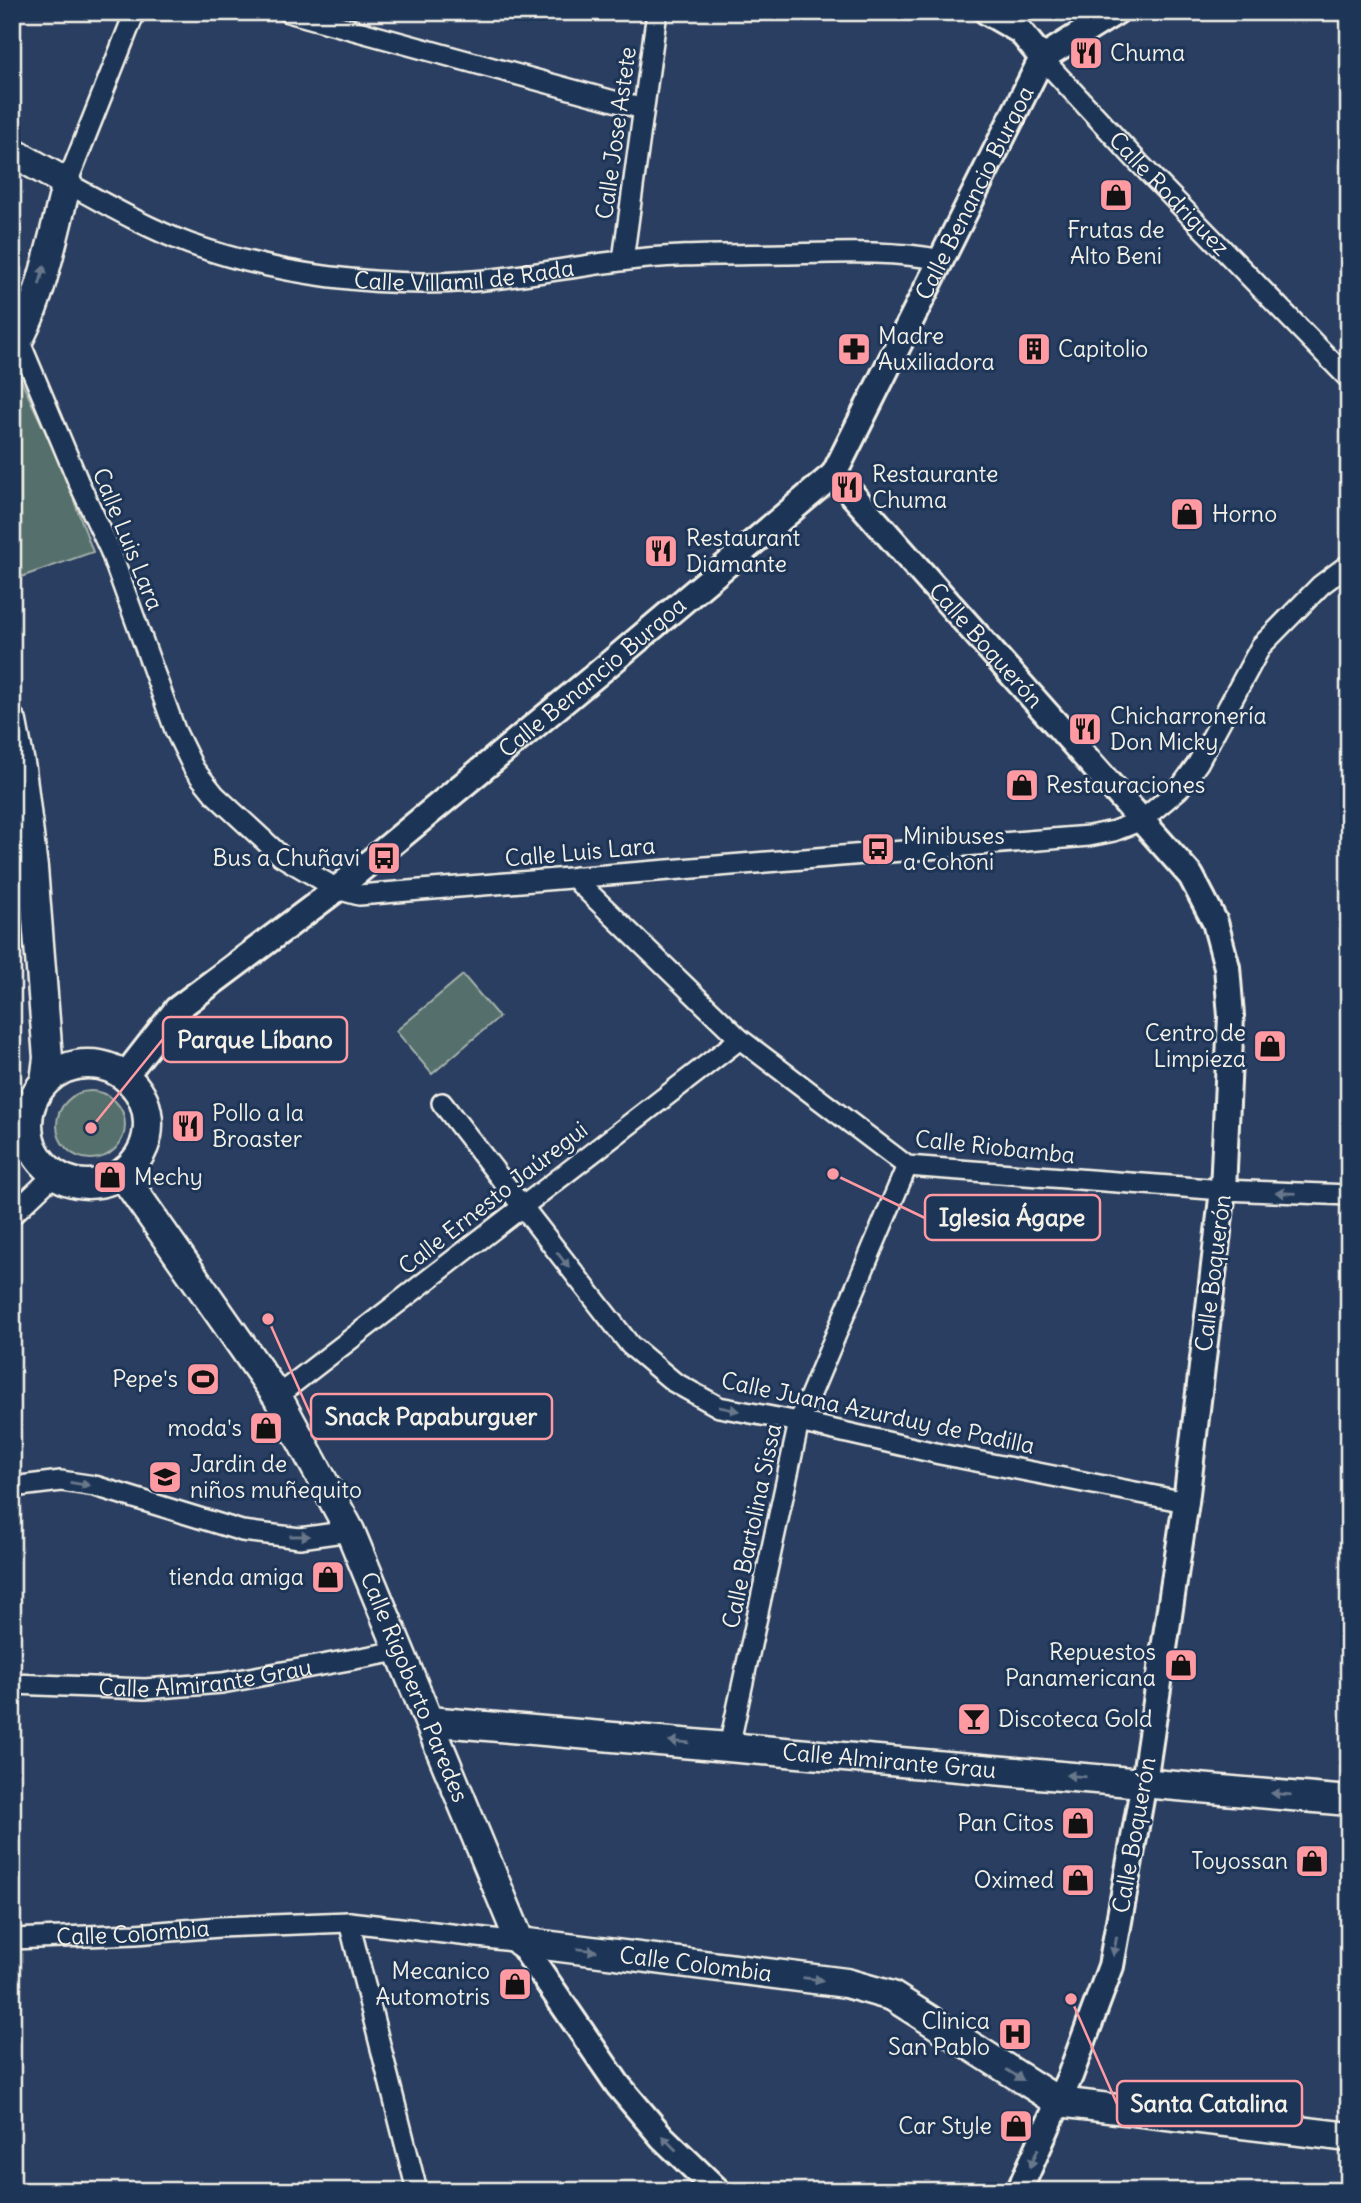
<svg xmlns="http://www.w3.org/2000/svg" width="1361" height="2203" font-family="Delius,sans-serif">
	<style>
		.green { fill: #556f6c; stroke: #a4b0aa; stroke-width: 2 }
		.lines { fill: none; stroke-linecap: round; stroke-linejoin: round }
		.stream { stroke: #8da2b3; stroke-width: 8 }
		.minor-casing { stroke: #f4f1e8; stroke-width: 24 }
		.tertiary-casing { stroke: #f4f1e8; stroke-width: 30 }
		.secondary-casing { stroke: #f4f1e8; stroke-width: 33 }
		.minor { stroke: #1d3557; stroke-width: 19 }
		.tertiary { stroke: #1d3557; stroke-width: 24 }
		.secondary { stroke: #1d3557; stroke-width: 28 }
		.oneway { fill: #68778a }
		.labels { text-anchor: middle; stroke-width: 6; stroke-linejoin: round; paint-order: stroke }
		.poi-label { font-size: 23px; fill: #f4f1e8; stroke: #1d3557; text-anchor: start }
		.street-label { font-size: 23px; fill: #f4f1e8; stroke: #1d3557 }
		.leader { fill: none; stroke: #ff9aa2; stroke-width: 2.5 }
		.callout-dot { fill: #ff9aa2; stroke: #1d3557; stroke-width: 2.5 }
		.callout { fill: #1d3557; stroke: #ff9aa2; stroke-width: 2.5 }
		.callout-label { font-size: 24px; text-anchor: middle; font-weight: bold; fill: #f4f1e8 }
	</style>
	<rect width="100%" height="100%" fill="#2a3e61"/>
	<filter id="ink" filterUnits="userSpaceOnUse"><feTurbulence type="fractalNoise" baseFrequency=".0143" numOctaves="2"/><feDisplacementMap in="SourceGraphic" scale="14" xChannelSelector="R" yChannelSelector="G"/><feConvolveMatrix kernelMatrix="1 2 1 2 8 2 1 2 1" color-interpolation-filters="sRGB"/></filter>
	<g filter="url(#ink)">
		<!-- green -->
		<g class="green">
			<path d="M20,378L60,463L93,552L12,580V391Z"/>
			<path d="M463,975L499,1017L432,1074L396,1031Z"/>
			<circle cx="91" cy="1125" r="34"/>
		</g>
		<g class="lines">
			<!-- stream -->
			<path class="stream" d="M12,1086L35,1094"/>
			<!-- minor casing -->
			<g class="minor-casing">
				<g id="minor">
					<path id="s1" d="M135,12L67,183C107,205 147,228 190,244C277,275 381,288 473,281C522,277 571,267 620,261C673,254 730,255 784,254C837,253 890,250 942,260"/>
					<path d="M288,12L643,109"/>
					<path id="s2" d="M1042,58L1139,163L1349,379"/>
					<path d="M623,260L657,12"/>
					<path d="M19,340L78,481L110,550L175,730L194,769L215,795L281,856L337,889L359,895L1089,836L1114,831L1142,820L1179,789L1198,763L1261,646L1321,585L1349,564"/>
					<path d="M12,867L33,868"/>
					<path d="M576,877L580,884L740,1039L907,1166L1223,1190L1349,1195"/>
					<path d="M442,1103L630,1345L674,1382L719,1407L799,1422L940,1454L1186,1502"/>
					<path d="M12,1125H28"/>
					<path d="M12,1215L55,1174"/>
					<path d="M277,1396L740,1039"/>
					<path d="M12,1487L61,1481L95,1486L242,1531L300,1538L350,1531"/>
					<path id="s3" d="M12,1684L145,1689L222,1683L399,1651"/>
					<path d="M729,1747L799,1422L907,1166"/>
					<path d="M349,1922L417,2191"/>
					<path id="s4" d="M12,1939L136,1934L219,1927L349,1922L520,1942"/>
				</g>
			</g>
			<!-- tertiary casing -->
			<g class="tertiary-casing">
				<g id="tertiary">
					<path d="M987,12L1020,31L1042,58"/>
					<path id="s5" d="M834,474L1191,876L1215,922L1227,967L1231,1016L1223,1190L1186,1502L1144,1782L1111,1966L1070,2076L1019,2191"/>
					<path id="s6" d="M124,1077L177,1009L337,889L596,675L834,474L1042,58L1116,12"/>
					<path d="M520,1942L618,2085L662,2137L718,2191"/>
				</g>
			</g>
			<!-- secondary casing -->
			<g class="secondary-casing">
				<g id="secondary">
					<path d="M12,152L67,183C54,230 40,310 12,350"/>
					<path d="M12,722L21,769L33,868L48,1058L45,1081"/>
					<circle cx="88" cy="1124" r="60"/>
					<path id="s7" d="M122,1174L277,1396L350,1531L520,1942L846,1983L892,1996L1059,2102L1349,2137"/>
					<path id="s8" d="M429,1721L1349,1801"/>
				</g>
			</g>
			<!-- minor -->
			<use href="#minor" class="minor"/>
			<!-- tertiary -->
			<use href="#tertiary" class="tertiary"/>
			<!-- secondary -->
			<use href="#secondary" class="secondary"/>
		</g>
		<!-- one-way arrows -->
		<defs><path id="oneway-solid" d="M-6-.8H1V-3.2L6.5 0L1 3.2V.8H-6Z" transform="scale(1.75)"/></defs>
		<g class="oneway">
			<use href="#oneway-solid" transform="translate(42 275) rotate(-75)"/>
			<use href="#oneway-solid" transform="translate(1286 1193) rotate(-178)"/>
			<use href="#oneway-solid" transform="translate(563 1260) rotate(52)"/>
			<use href="#oneway-solid" transform="translate(729 1409) rotate(11)"/>
			<use href="#oneway-solid" transform="translate(80 1484) rotate(9)"/>
			<use href="#oneway-solid" transform="translate(300 1536)"/>
			<use href="#oneway-solid" transform="translate(679 1742) rotate(-175)"/>
			<use href="#oneway-solid" transform="translate(1076 1776) rotate(-175)"/>
			<use href="#oneway-solid" transform="translate(1281 1794) rotate(-175)"/>
			<use href="#oneway-solid" transform="translate(1115 1946) rotate(100)"/>
			<use href="#oneway-solid" transform="translate(587 1950) rotate(7)"/>
			<use href="#oneway-solid" transform="translate(813 1979) rotate(7)"/>
			<use href="#oneway-solid" transform="translate(1015 2075) rotate(32)"/>
			<use href="#oneway-solid" transform="translate(669 2143) rotate(-135)"/>
			<use href="#oneway-solid" transform="translate(1034 2158) rotate(114)"/>
		</g>
	</g>
	<!-- icons -->
	<defs>
		<g id="restaurant-square" transform="scale(1.75)"><rect x="-9" y="-9" width="18" height="18" rx="4" fill="#ff9aa2" stroke="#1d3557"/><path d="M-5-6h1v4h1v-4h1v4h1v-4h1v5L-1.5 .5V6h-2V.5L-5-1ZM5-6V6H3V1.5H1.5Q1.5-4 5-6Z" fill="#111"/></g>
		<g id="shop-square" transform="scale(1.75)"><rect x="-9" y="-9" width="18" height="18" rx="4" fill="#ff9aa2" stroke="#1d3557"/><path d="M-5-2.5h2.3a2.7 3.5 0 0 1 5.4 0H5L5.5 6h-11ZM-1.5-2.5h3a1.5 2.3 0 0 0-3 0Z" fill="#111"/></g>
		<g id="pharmacy-square" transform="scale(1.75)"><rect x="-9" y="-9" width="18" height="18" rx="4" fill="#ff9aa2" stroke="#1d3557"/><path d="M-2-6h4v4h4v4h-4v4h-4v-4h-4v-4h4Z" fill="#111"/></g>
		<g id="building-square" transform="scale(1.75)"><rect x="-9" y="-9" width="18" height="18" rx="4" fill="#ff9aa2" stroke="#1d3557"/><path d="M-4-6H4V6H1V3H-1V6H-4ZM-2.5-4.3h1.7v1.8h-1.7ZM.8-4.3h1.7v1.8H.8ZM-2.5-1h1.7V.8h-1.7ZM.8-1h1.7V.8H.8Z" fill="#111"/></g>
		<g id="bus-square" transform="scale(1.75)"><rect x="-9" y="-9" width="18" height="18" rx="4" fill="#ff9aa2" stroke="#1d3557"/><path d="M-5-6H5V4H4V6H2V4H-2V6H-4V4H-5ZM-3.5-4V0h7V-4ZM-3.5 1.2v1.5H-2V1.2ZM2 1.2v1.5H3.5V1.2Z" fill="#111"/></g>
		<g id="stadium-square" transform="scale(1.75)"><rect x="-9" y="-9" width="18" height="18" rx="4" fill="#ff9aa2" stroke="#1d3557"/><path d="M0-5a6.5 5 0 1 0 0 10a6.5 5 0 1 0 0-10ZM-3.5-1.8h7v3.6h-7Z" fill="#111"/></g>
		<g id="school-square" transform="scale(1.75)"><rect x="-9" y="-9" width="18" height="18" rx="4" fill="#ff9aa2" stroke="#1d3557"/><path d="M0-5L7-2L0 1L-7-2ZM-4 1L0 2.5L4 1V4Q0 6-4 4Z" fill="#111"/></g>
		<g id="bar-square" transform="scale(1.75)"><rect x="-9" y="-9" width="18" height="18" rx="4" fill="#ff9aa2" stroke="#1d3557"/><path d="M-6-5H6L.8 .8V4.5H3.5V6h-7V4.5H-.8V.8Z" fill="#111"/></g>
		<g id="hospital-square" transform="scale(1.75)"><rect x="-9" y="-9" width="18" height="18" rx="4" fill="#ff9aa2" stroke="#1d3557"/><path d="M-5-5h3v3.5h4V-5h3V5h-3V1.5h-4V5h-3Z" fill="#111"/></g>
	</defs>
	<g fill-rule="evenodd">
		<use href="#restaurant-square" x="1086" y="53"/>
		<use href="#shop-square" x="1116" y="195"/>
		<use href="#pharmacy-square" x="854" y="349"/>
		<use href="#building-square" x="1034" y="349"/>
		<use href="#restaurant-square" x="847" y="487"/>
		<use href="#shop-square" x="1187" y="514"/>
		<use href="#restaurant-square" x="661" y="551"/>
		<use href="#restaurant-square" x="1085" y="729"/>
		<use href="#shop-square" x="1022" y="785"/>
		<use href="#bus-square" x="878" y="849"/>
		<use href="#bus-square" x="384" y="858"/>
		<use href="#shop-square" x="1270" y="1046"/>
		<use href="#restaurant-square" x="188" y="1126"/>
		<use href="#shop-square" x="110" y="1177"/>
		<use href="#stadium-square" x="203" y="1379"/>
		<use href="#shop-square" x="266" y="1428"/>
		<use href="#school-square" x="165" y="1477"/>
		<use href="#shop-square" x="328" y="1577"/>
		<use href="#shop-square" x="1181" y="1665"/>
		<use href="#bar-square" x="974" y="1719"/>
		<use href="#shop-square" x="1078" y="1823"/>
		<use href="#shop-square" x="1312" y="1861"/>
		<use href="#shop-square" x="1078" y="1880"/>
		<use href="#shop-square" x="515" y="1984"/>
		<use href="#hospital-square" x="1015" y="2034"/>
		<use href="#shop-square" x="1016" y="2126"/>
	</g>
	<g class="labels">
		<!-- poi labels -->
		<g class="poi-label">
			<text x="1110" y="61">Chuma</text>
			<text x="1116" y="238" text-anchor="middle">Frutas de<tspan x="1116" dy="26">Alto Beni</tspan></text>
			<text x="878" y="344">Madre<tspan x="878" dy="26">Auxiliadora</tspan></text>
			<text x="1058" y="357">Capitolio</text>
			<text x="872" y="482">Restaurante<tspan x="872" dy="26">Chuma</tspan></text>
			<text x="1212" y="522">Horno</text>
			<text x="686" y="546">Restaurant<tspan x="686" dy="26">Diamante</tspan></text>
			<text x="1110" y="724">Chicharronería<tspan x="1110" dy="26">Don Micky</tspan></text>
			<text x="1046" y="793">Restauraciones</text>
			<text x="903" y="844">Minibuses<tspan x="903" dy="26">a Cohoni</tspan></text>
			<text x="360" y="866" text-anchor="end">Bus a Chuñavi</text>
			<text x="1246" y="1041" text-anchor="end">Centro de<tspan x="1246" dy="26">Limpieza</tspan></text>
			<text x="212" y="1121">Pollo a la<tspan x="212" dy="26">Broaster</tspan></text>
			<text x="134" y="1185">Mechy</text>
			<text x="178" y="1387" text-anchor="end">Pepe's</text>
			<text x="242" y="1436" text-anchor="end">moda's</text>
			<text x="190" y="1472">Jardin de<tspan x="190" dy="26">niños muñequito</tspan></text>
			<text x="304" y="1585" text-anchor="end">tienda amiga</text>
			<text x="1156" y="1660" text-anchor="end">Repuestos<tspan x="1156" dy="26">Panamericana</tspan></text>
			<text x="998" y="1727">Discoteca Gold</text>
			<text x="1054" y="1831" text-anchor="end">Pan Citos</text>
			<text x="1288" y="1869" text-anchor="end">Toyossan</text>
			<text x="1054" y="1888" text-anchor="end">Oximed</text>
			<text x="490" y="1979" text-anchor="end">Mecanico<tspan x="490" dy="26">Automotris</tspan></text>
			<text x="990" y="2029" text-anchor="end">Clinica<tspan x="990" dy="26">San Pablo</tspan></text>
			<text x="992" y="2134" text-anchor="end">Car Style</text>
		</g>
		<!-- street labels -->
		<g class="street-label">
			<text transform="translate(616 133) rotate(-82)" y="8">Calle Jose Astete</text>
			<text dy="8" stroke="none"><textPath href="#s2" startOffset="186">Calle Rodriguez</textPath></text>
			<text dy="8" stroke="none"><textPath href="#s6" startOffset="1248">Calle Benancio Burgoa</textPath></text>
			<text dy="8" stroke="none"><textPath href="#s1" startOffset="600">Calle Villamil de Rada</textPath></text>
			<text transform="translate(128 539) rotate(68)" y="8">Calle Luis Lara</text>
			<text dy="8" stroke="none"><textPath href="#s5" startOffset="229">Calle Boquerón</textPath></text>
			<text dy="8" stroke="none"><textPath href="#s6" startOffset="618">Calle Benancio Burgoa</textPath></text>
			<text transform="translate(580 852) rotate(-5)" y="8">Calle Luis Lara</text>
			<text transform="translate(995 1147) rotate(6)" y="8">Calle Riobamba</text>
			<text transform="translate(493 1198) rotate(-38)" y="8">Calle Ernesto Jaúregui</text>
			<text transform="translate(1213 1273) rotate(-83)" y="8">Calle Boquerón</text>
			<text transform="translate(878 1413) rotate(12)" y="8">Calle Juana Azurduy de Padilla</text>
			<text transform="translate(752 1526) rotate(-78)" y="8">Calle Bartolina Sissa</text>
			<text dy="8" stroke="none"><textPath href="#s3" startOffset="194">Calle Almirante Grau</textPath></text>
			<text dy="8" stroke="none"><textPath href="#s7" startOffset="593">Calle Rigoberto Paredes</textPath></text>
			<text dy="8" stroke="none"><textPath href="#s8" startOffset="462">Calle Almirante Grau</textPath></text>
			<text transform="translate(1134 1835) rotate(-80)" y="8">Calle Boquerón</text>
			<text dy="8" stroke="none"><textPath href="#s4" startOffset="121">Calle Colombia</textPath></text>
			<text dy="8" stroke="none"><textPath href="#s7" startOffset="1046">Calle Colombia</textPath></text>
		</g>
	</g>
	<!-- callouts -->
	<path class="leader" d="M91 1128L163 1039M833 1174L925 1218M268 1319L311 1416M1071 1999L1117 2104"/>
	<g class="callout-dot">
		<circle cx="91" cy="1128" r="7"/>
		<circle cx="833" cy="1174" r="7"/>
		<circle cx="268" cy="1319" r="7"/>
		<circle cx="1071" cy="1999" r="7"/>
	</g>
	<g class="callout">
		<rect x="163" y="1017" width="184" height="45" rx="7"/>
		<rect x="925" y="1195" width="175" height="45" rx="7"/>
		<rect x="311" y="1394" width="241" height="45" rx="7"/>
		<rect x="1117" y="2081" width="185" height="45" rx="7"/>
	</g>
	<g class="callout-label">
		<text x="255" y="1048">Parque Líbano</text>
		<text x="1012" y="1226">Iglesia Ágape</text>
		<text x="431" y="1425">Snack Papaburguer</text>
		<text x="1209" y="2112">Santa Catalina</text>
	</g>
	<!-- margin -->
	<rect width="1361" height="2203" fill="none" stroke="#1d3557" stroke-width="42"/>
	<rect x="21" y="21" width="1319" height="2161" fill="none" stroke="#f4f1e8" stroke-width="2.5" filter="url(#ink)"/>
</svg>
